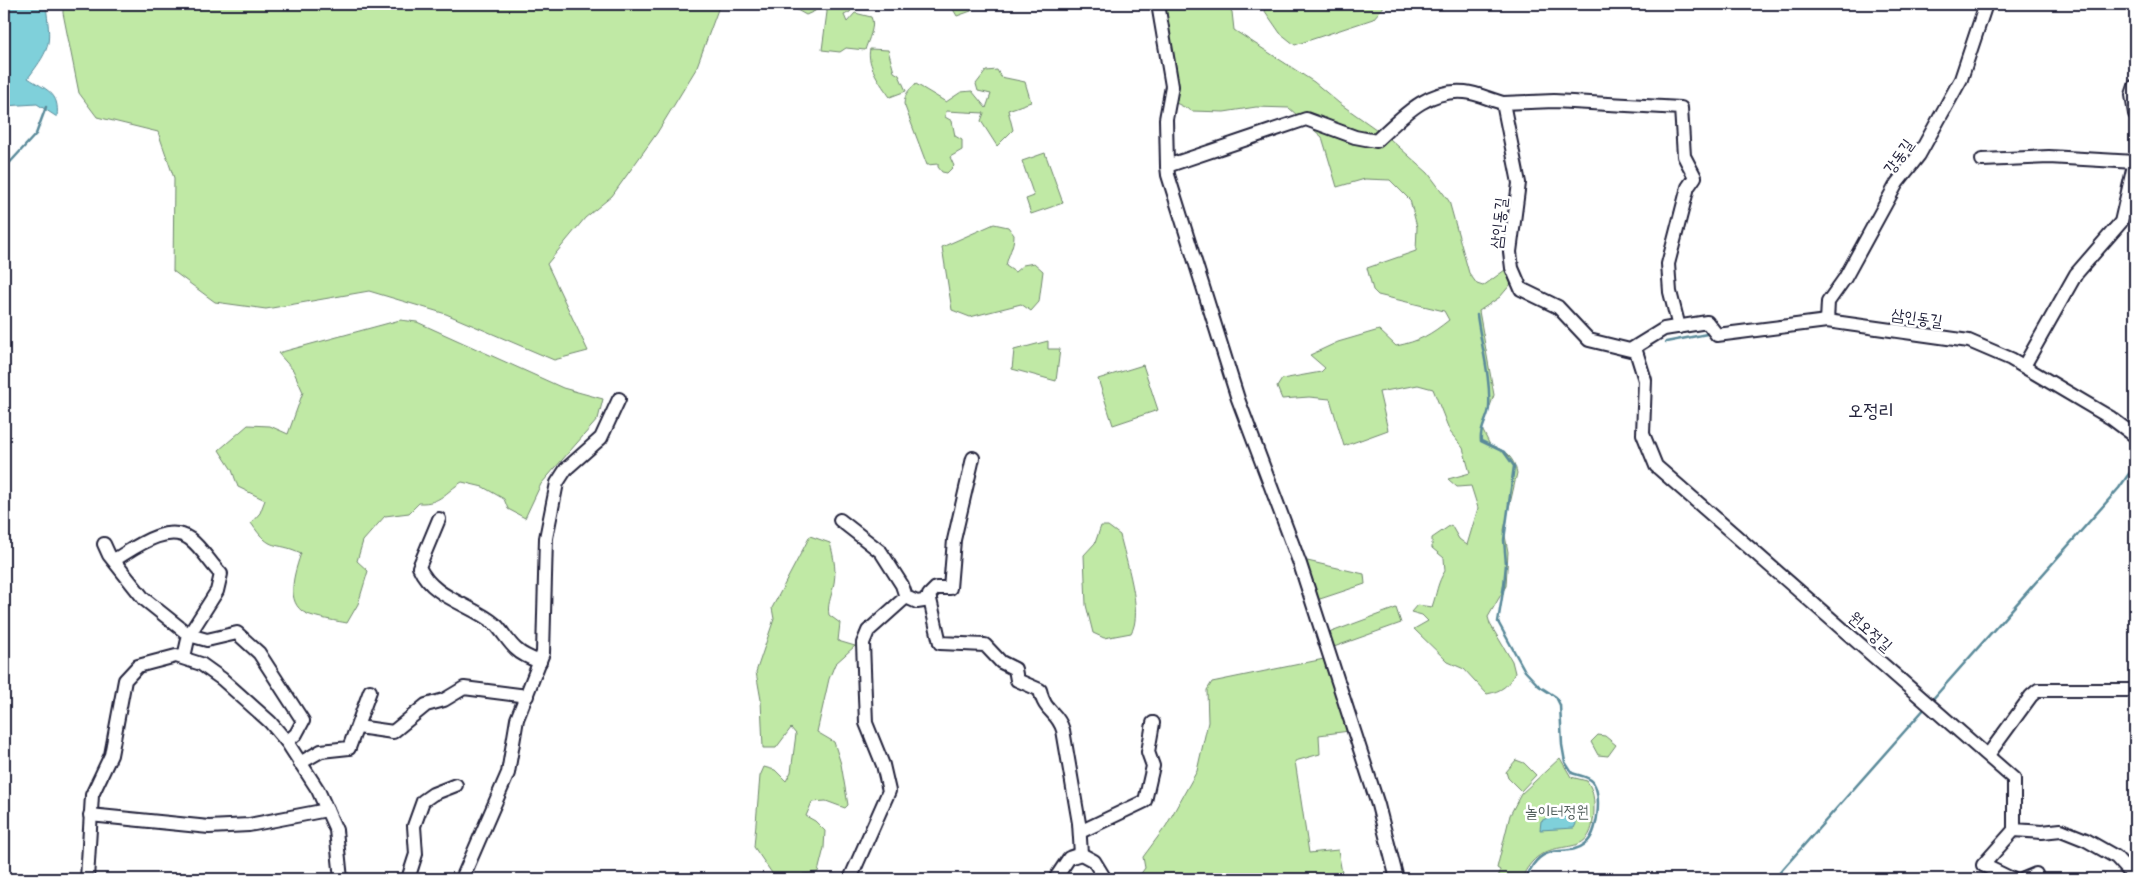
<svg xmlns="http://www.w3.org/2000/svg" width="2139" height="883" font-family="Pangolin,'Poor Story',sans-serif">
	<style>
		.green { fill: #c0e9a5; stroke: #718670 }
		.water { fill: #7fd0da; stroke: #5a8a9a }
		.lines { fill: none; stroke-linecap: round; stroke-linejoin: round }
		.stream { stroke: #5a8a9a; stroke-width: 2.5 }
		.minor-casing { stroke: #22223b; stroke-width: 16 }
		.minor { stroke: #fff; stroke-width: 12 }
		.labels { text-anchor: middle; stroke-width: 5; stroke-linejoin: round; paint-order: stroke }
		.street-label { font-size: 16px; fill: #22223b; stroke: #fff }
		.park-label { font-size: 16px; fill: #515e5b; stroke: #fff }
		.quarter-label { font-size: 19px; fill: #22223b; stroke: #fff }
	</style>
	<rect width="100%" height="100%" fill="#fff"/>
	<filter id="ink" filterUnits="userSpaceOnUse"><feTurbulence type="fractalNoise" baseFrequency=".02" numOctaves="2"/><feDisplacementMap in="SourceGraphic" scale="10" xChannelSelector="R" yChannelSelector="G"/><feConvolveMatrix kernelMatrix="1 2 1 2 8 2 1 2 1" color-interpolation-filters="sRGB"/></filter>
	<g filter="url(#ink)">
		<!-- green -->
		<g class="green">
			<path d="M63,4H720L696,69L657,133L612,196L585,218L547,264L588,351L554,360L446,314L369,291L266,309L215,302L173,271L174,178L158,132L97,117L79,93L63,13Z"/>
			<path d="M793,4H819V5L815,11L806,15L797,10Z"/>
			<path d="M826,4H855L850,12L844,15L847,22L855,13L871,17C876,26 868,40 865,50L846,48L840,52L822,50L827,12Z"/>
			<path d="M950,4H972L971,11L957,16Z"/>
			<path d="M1162,4H1227L1232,12L1234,30L1314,82L1339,103L1390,139L1428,173L1449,201L1469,273L1477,284L1483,286L1505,270L1510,275L1511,284L1500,297L1479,311L1494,395L1482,429L1490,445C1505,450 1514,457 1517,473L1504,530L1508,552L1506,586L1488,617L1490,624L1512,661L1515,673C1508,686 1502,691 1487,694L1464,669L1448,662L1414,629L1428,621L1422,615L1411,612L1417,605L1432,607C1437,593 1437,583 1445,571L1444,558L1432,548V538L1451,525L1459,539L1467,545L1478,508L1471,486L1457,487L1448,479L1470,473L1463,448L1450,432L1433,389L1418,385L1379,392L1388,430L1344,446L1330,399L1309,397L1282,399L1277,387L1282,379L1321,372L1325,368L1310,355L1338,342L1379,330L1396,346C1420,341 1430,335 1449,320L1444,311L1378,295L1373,290L1367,268L1416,251L1417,227L1410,200L1390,180L1365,179L1337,187L1322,137L1289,108L1256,107L1224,112L1192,111L1174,102Z"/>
			<path d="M1260,4H1386L1373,19L1295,45L1280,33Z"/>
			<path d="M870,49L888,50L894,72L899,75L906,91L890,97C881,85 866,64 870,49Z"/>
			<path d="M997,70L1001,77L1025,82L1031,102L1008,110L1013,130L997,146L981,121L984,113L946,111L945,117L952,121L955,136L962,140V150L950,157L954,166L947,173L942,172L938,167V164L927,165L904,104C905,94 908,90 916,84L946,102L961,92L972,91L986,108L991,94L978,91L976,84L986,71Z"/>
			<path d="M1045,153L1063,203L1031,214L1026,199L1034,196L1022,161Z"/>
			<path d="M994,224L1008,227L1014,235C1014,247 1008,254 1006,266L1015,272L1023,265L1034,263L1043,271L1039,302L1031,311L1021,304L970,317L952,310L942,247Z"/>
			<path d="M400,320L417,322L563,388L603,399L598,419L541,484L525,518L508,509L504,499L483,487L462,482C445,492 441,504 419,503L409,513L385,516L363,541L357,561L368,571L358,604L347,623C337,621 309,617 302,611C285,598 296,569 301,553C274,540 272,554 251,523L260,513L265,500L238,487L232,470L219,450L248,425L270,426L288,434L303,392L293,370L278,353Z"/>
			<path d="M1048,341V349H1060L1056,381L1012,369L1014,350Z"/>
			<path d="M1143,365L1158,410L1113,425L1098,379Z"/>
			<path d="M1101,526H1108L1120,535C1125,558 1144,613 1131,633L1104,638L1093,633L1086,605L1084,555L1095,543Z"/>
			<path d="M810,536L830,543C834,558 837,572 833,588C831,598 827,605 829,615L840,623L838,641L855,646L835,664L829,679L817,732L834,742L841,764L848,805L845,808L826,801L812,802L806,816L815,821L825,831L824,848L818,872L803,874L802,879H776L754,847L760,776L764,767L775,770L786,781L791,772L796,734L791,728L776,748H763L761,700L756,672L774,619L772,608Z"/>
			<path d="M1303,560L1364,574L1365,584L1317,600Z"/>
			<path d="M1396,608L1401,623L1331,648L1326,634Z"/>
			<path d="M1324,659L1349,731L1319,735L1320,754L1295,761L1309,853L1338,850L1343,879H1137L1145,868L1143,857L1166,826L1197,771L1208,722L1207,690L1212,682Z"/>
			<path d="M1598,735L1605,736L1616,745L1608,756L1598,755L1591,742Z"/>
			<path d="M1560,758L1571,777L1587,781C1594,791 1594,800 1594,811C1592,864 1558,834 1532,862C1528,867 1523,873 1523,879H1498L1500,870L1497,868L1510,815L1521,794Z"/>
			<path d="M1516,760L1524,763L1536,775L1521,791L1508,778L1506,772Z"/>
		</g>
		<!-- water -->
		<g class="water">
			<path d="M4,4H46C50,44 53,45 28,78C46,90 60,92 57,117L37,104L4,106Z"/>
			<path d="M1575,814L1576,824L1574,828L1540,830L1541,821L1549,817L1558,818Z"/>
		</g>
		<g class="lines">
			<!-- stream -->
			<g class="stream">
				<path d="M4,169L36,134L46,107"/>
				<path d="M1477,315C1481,345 1491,377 1489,408C1488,419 1479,429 1481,441L1504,452L1514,466L1504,540L1506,564L1504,585L1498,622L1525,671L1539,686L1556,697L1560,705L1562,745L1565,762L1572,773C1579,776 1588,776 1593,782C1602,796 1598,834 1585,844C1569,857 1548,843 1533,865C1530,870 1527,874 1527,879"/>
				<path d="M1788,320L1800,318"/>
				<path d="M1973,336L1993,345"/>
				<path d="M1666,342L1707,334"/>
				<path d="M1931,701L2119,488L2133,468"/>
				<path d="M1774,879L1926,707"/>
			</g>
			<!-- minor casing -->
			<g class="minor-casing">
				<g id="minor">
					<path d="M1158,4L1172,86L1166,119L1167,166L1306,119L1355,137L1376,141C1401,118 1427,88 1465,92C1477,93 1491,100 1503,103L1519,183L1510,252L1512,268L1521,289L1558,307L1589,340L1630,350L1664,329L1707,322L1717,335L1827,321L1969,341L2011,359L2111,418L2135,436"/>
					<path d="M2135,86L2132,95L2135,114"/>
					<path d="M1503,103L1554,101L1681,108L1684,156L1695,177L1688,187L1668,264L1670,292L1679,327"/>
					<path d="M1982,160L2049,157L2135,162"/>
					<path d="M1167,166L1168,175L1238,399L1300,564L1378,805L1397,879"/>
					<path d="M1827,321L1828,302L1845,278L1897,183L1919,155L1961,79L1986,4"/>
					<path d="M1635,348L1645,380L1643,434L1656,466L2014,779V830L2042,832L2061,830L2086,840L2116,857L2135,878"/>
					<path d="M2024,366L2076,274L2121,222L2135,161"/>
					<path d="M973,458L954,540L950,588H936L929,595L940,643L985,645L1001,662L1015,669L1017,680L1040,690C1045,714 1057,710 1063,730L1079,823L1081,854"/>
					<path d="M439,519L419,567C433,599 472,604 496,625C503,632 508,642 516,649C522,655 532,659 540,662"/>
					<path d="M840,520L881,552L902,585L906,597L917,602L930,600"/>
					<path d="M104,544L109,555L144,599L189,635L207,640L237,633L259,653L303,721L296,734L287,742"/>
					<path d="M114,560C133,549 167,522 190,539C202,548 210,563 221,574L217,591L189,635L184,657"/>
					<path d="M358,727L393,732L426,705L444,700L464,688L527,696"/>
					<path d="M1988,755L2031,696L2038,690H2135"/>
					<path d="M300,763L321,751L349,748L370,691"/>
					<path d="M90,815L209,827L249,825L327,810"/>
					<path d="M1080,832L1145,801L1153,766L1148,752L1153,723"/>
					<path d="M87,879L92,795L111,755L125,680L138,666L176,656L201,664L222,679L270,722L287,742L318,790L336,830L341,879"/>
					<path d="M408,879L416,854L414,826L423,801L433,794L456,785"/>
					<path d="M462,879L508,773L517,719L543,653L546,538L557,483L566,469L601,438L619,399"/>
					<path d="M850,879L889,791L883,765L866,723L863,643L868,631L906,597"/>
					<path d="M1055,879L1069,858L1081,854L1094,861L1105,879"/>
					<path d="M2012,879L1983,865L2014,830"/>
					<path d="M2024,879L2036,874"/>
				</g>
			</g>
			<!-- minor -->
			<use href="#minor" class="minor"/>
		</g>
	</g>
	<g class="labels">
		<!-- street labels -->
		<g class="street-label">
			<text transform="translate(1898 156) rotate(-55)" y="6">강동길</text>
			<text transform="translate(1498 223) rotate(-84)" y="6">삼인동길</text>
			<text transform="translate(1917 317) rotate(8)" y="6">삼인동길</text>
			<text transform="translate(1871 631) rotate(41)" y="6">원오정길</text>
		</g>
		<!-- park labels -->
		<g class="park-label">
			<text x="1557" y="817">놀이터정원</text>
		</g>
		<!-- quarter labels -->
		<g class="quarter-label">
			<text x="1871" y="417">오정리</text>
		</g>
	</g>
	<!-- margin -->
	<rect width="2139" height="883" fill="none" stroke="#fff" stroke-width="20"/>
	<rect x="10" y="10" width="2119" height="863" fill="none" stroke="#22223b" stroke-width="2" filter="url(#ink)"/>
</svg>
